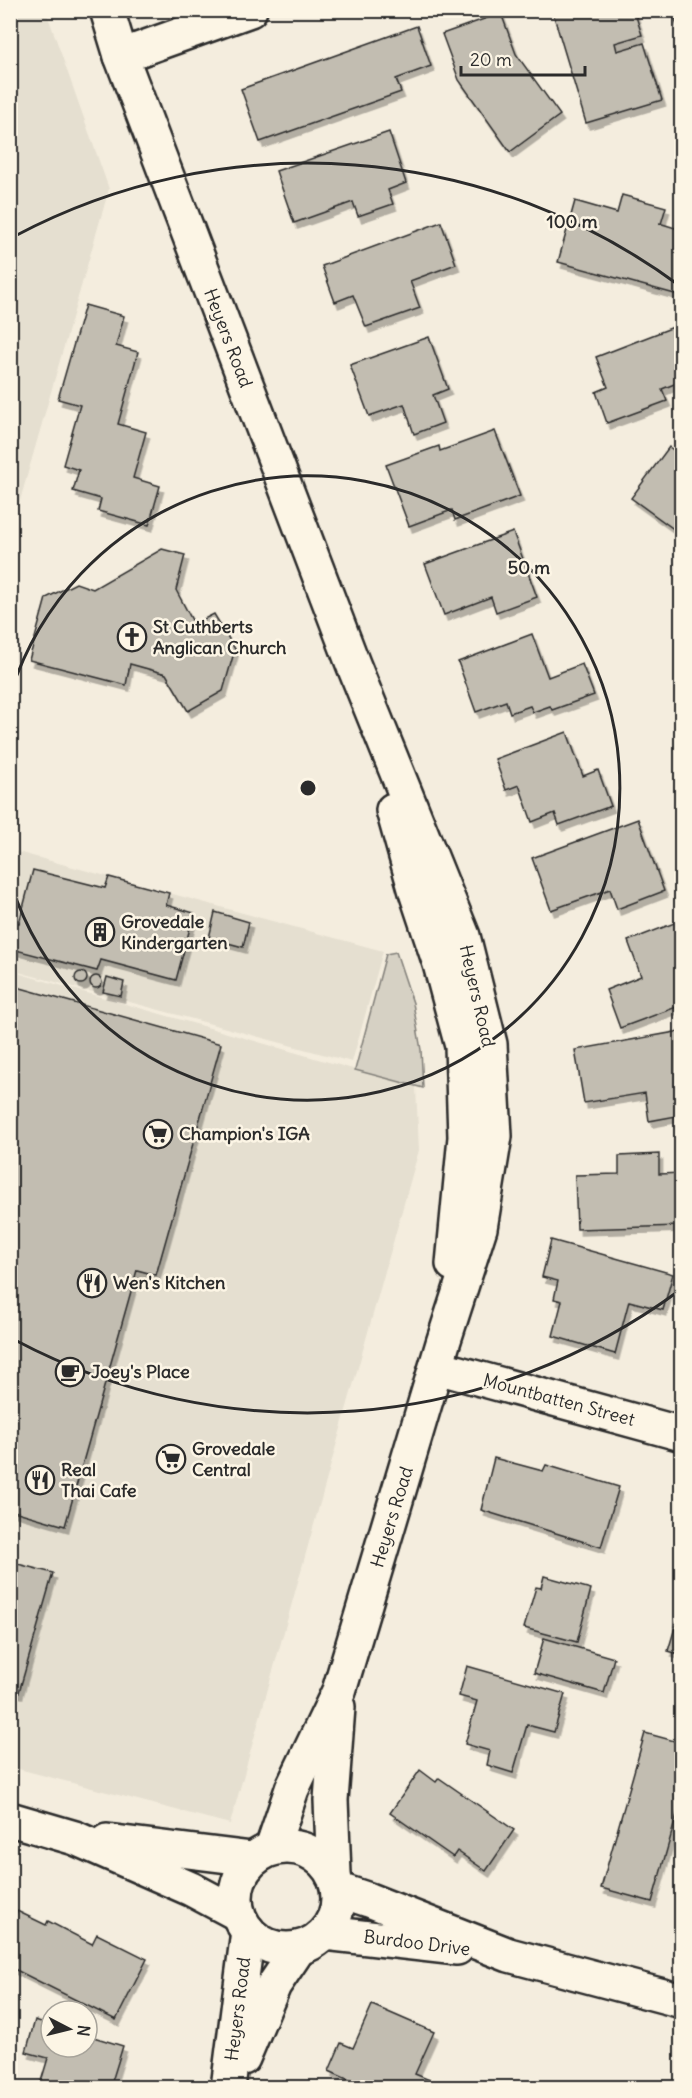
<svg xmlns="http://www.w3.org/2000/svg" width="692" height="2098" font-family="Delius,sans-serif">
	<style>
		.built { fill: #e5dfd0 }
		.green { fill: #d6d1c4; stroke: #807e78; stroke-width: 1.5 }
		.building { fill: #c2bdb1; stroke: #2b2b2b; stroke-width: 1.5; filter: url(#shadow) }
		.lines { fill: none; stroke-linecap: round; stroke-linejoin: round }
		.minor-casing { stroke: #2b2b2b; stroke-width: 38 }
		.minor { stroke: #fcf5e5; stroke-width: 33 }
		.ring { fill: none; stroke: #2b2b2b; stroke-width: 3 }
		.labels { text-anchor: middle; stroke-width: 5; stroke-linejoin: round; paint-order: stroke }
		.street-label { font-size: 18px; fill: #2b2b2b; stroke: #fcf5e5 }
		.poi-label { font-size: 18px; font-weight: bold; fill: #2b2b2b; stroke: #fcf5e5; text-anchor: start }
		.centre { fill: #2b2b2b; stroke: #fcf5e5; stroke-width: 3 }
		.ring-label { font-size: 18px; text-anchor: middle; font-weight: bold; fill: #2b2b2b; stroke: #fcf5e5; stroke-width: 5; stroke-linejoin: round; paint-order: stroke }
	</style>
	<defs>
		<filter id="shadow"><feDropShadow dx="3.5" dy="6" stdDeviation="0" flood-color="#0004"/></filter>
	</defs>
	<rect width="100%" height="100%" fill="#f4edde"/>
	<filter id="ink" filterUnits="userSpaceOnUse"><feTurbulence type="fractalNoise" baseFrequency=".0167" numOctaves="2"/><feDisplacementMap in="SourceGraphic" scale="12" xChannelSelector="R" yChannelSelector="G"/><feConvolveMatrix kernelMatrix="1 2 1 2 8 2 1 2 1" color-interpolation-filters="sRGB"/></filter>
	<g filter="url(#ink)">
		<!-- built -->
		<g class="built">
			<path d="M11,11H46L109,189L11,532Z"/>
			<path d="M10,850L383,951L352,1062L11,970Z"/>
			<path d="M10,971L416,1087L419,1150L230,1824L11,1767Z"/>
		</g>
		<!-- green -->
		<path class="green" d="M396,952L413,1003L421,1050L423,1088L355,1070L386,954Z"/>
		<!-- building -->
		<g class="building">
			<path d="M552,10H634L642,35L615,43L617,51L644,43L662,100L586,123Z"/>
			<path d="M673,10H682V47Z"/>
			<path d="M501,13L516,54L560,115L510,152L459,80L442,34Z"/>
			<path d="M417,26L431,66L396,79L401,92L260,142L241,89Z"/>
			<path d="M389,132L406,183L388,190L393,204L358,216L353,202L294,223L276,171Z"/>
			<path d="M622,195L666,207L661,224L659,223L682,230V296L558,262L575,201L617,213Z"/>
			<path d="M441,222L456,264L410,281L420,308L366,327L353,295L335,302L322,266Z"/>
			<path d="M85,305L124,316L116,346L138,352L118,424L146,432L133,478L160,486L149,525L98,511L101,499L73,491L79,470L63,465L80,405L58,399Z"/>
			<path d="M676,326L682,340V381L662,389L667,401L607,423L596,392L608,387L596,357Z"/>
			<path d="M429,337L448,389L433,395L443,423L414,434L404,404L369,416L350,365Z"/>
			<path d="M495,431L520,496L455,520L452,510L409,526L386,465L439,446L440,451Z"/>
			<path d="M669,447L682,456V535L631,498Z"/>
			<path d="M513,532L537,597L496,612L491,597L444,615L425,564Z"/>
			<path d="M162,549L185,555L176,590L194,624L214,614L235,649L223,691L188,711L166,674L130,664L126,685L29,660L46,598L76,583L93,589Z"/>
			<path d="M532,634L548,677L582,664L594,695L552,710L550,706L533,712L530,706L510,713L506,701L476,712L458,662Z"/>
			<path d="M567,732L583,776L598,770L611,806L559,825L555,813L532,822L519,785L506,790L495,759Z"/>
			<path d="M638,819L664,891L617,909L610,889L551,910L532,858Z"/>
			<path d="M33,870L105,888L109,877L169,893L166,905L194,913L176,980L101,960L97,971L12,949L10,921L19,923Z"/>
			<path d="M215,912L249,922L243,947L209,938Z"/>
			<path d="M682,920V1005L620,1028L606,990L641,976L628,941Z"/>
			<circle cx="81" cy="978" r="6"/>
			<circle cx="96" cy="982" r="6"/>
			<path d="M107,977L124,982L121,996L103,992Z"/>
			<path d="M10,985L221,1044L156,1275L137,1270L65,1526L10,1510Z"/>
			<path d="M681,1031L682,1115L649,1121L645,1093L584,1103L575,1050Z"/>
			<path d="M659,1154V1174L682,1173V1226L577,1229L575,1175L619,1174V1156Z"/>
			<path d="M551,1240L673,1274L663,1310L629,1301L615,1354L553,1336L562,1301L554,1299L558,1281L542,1277Z"/>
			<path d="M494,1458L543,1471L546,1465L619,1487L601,1547L481,1510Z"/>
			<path d="M10,1562L53,1573L19,1692L10,1690Z"/>
			<path d="M544,1576L591,1589L577,1642L524,1628L536,1587L541,1588Z"/>
			<path d="M682,1604V1655L668,1651Z"/>
			<path d="M544,1638L614,1658L604,1693L534,1673Z"/>
			<path d="M467,1666L565,1694L554,1732L527,1725L513,1773L487,1765L490,1751L465,1744L477,1701L459,1696Z"/>
			<path d="M645,1733L682,1743V1797L652,1902L601,1888Z"/>
			<path d="M420,1770L436,1782L439,1778L514,1830L486,1871L457,1851L453,1857L390,1813Z"/>
			<path d="M17,1911L46,1925L48,1921L92,1944L97,1934L147,1959L116,2020L10,1967V1924Z"/>
			<path d="M372,2005L434,2032L415,2074L432,2081L430,2088H367L329,2071L341,2043L353,2048Z"/>
			<path d="M35,2020L51,2025V2047H87V2035L123,2046L110,2088H39L48,2058L26,2052Z"/>
		</g>
		<g class="lines">
			<!-- minor casing -->
			<g class="minor-casing">
				<g id="minor">
					<path d="M107,10L121,56L353,664L463,936L490,1044L495,1136L480,1228L443,1343L339,1691L292,1789L272,1848"/>
					<path d="M121,56L250,10"/>
					<path d="M393,810L416,892L440,964L462,1046L465,1137L453,1264"/>
					<path d="M437,1367L682,1434"/>
					<path d="M10,1819L75,1838L191,1889L238,1914"/>
					<path d="M107,1841L252,1859"/>
					<circle cx="287" cy="1898" r="51"/>
					<path d="M334,1874L331,1800L338,1707"/>
					<path d="M339,1890L369,1900L509,1955L682,2001"/>
					<path d="M325,1933L457,1948"/>
					<path d="M243,2058L274,1985L299,1948"/>
					<path d="M228,2088L248,1931"/>
				</g>
			</g>
			<!-- minor -->
			<use href="#minor" class="minor"/>
		</g>
	</g>
	<!-- distance rings -->
	<g class="ring">
		<path d="M11 692A312 312 0 1 1 11 884"/>
		<path d="M680 1290A625 625 0 0 1 15 1340M15 236A625 625 0 0 1 680 286"/>
	</g>
	<!-- icons -->
	<defs>
		<g id="church-ring" transform="scale(1.5)"><circle r="9.5" fill="#fcf5e5" stroke="#2b2b2b" stroke-width="1.5"/><path d="M-1.2-6h2.4v3.5h3.3v2.4h-3.3V6h-2.4V-.1h-3.3v-2.4h3.3Z" fill="#2b2b2b"/></g>
		<g id="building-ring" transform="scale(1.5)"><circle r="9.5" fill="#fcf5e5" stroke="#2b2b2b" stroke-width="1.5"/><path d="M-4-6H4V6H1V3H-1V6H-4ZM-2.5-4.3h1.7v1.8h-1.7ZM.8-4.3h1.7v1.8H.8ZM-2.5-1h1.7V.8h-1.7ZM.8-1h1.7V.8H.8Z" fill="#2b2b2b"/></g>
		<g id="supermarket-ring" transform="scale(1.5)"><circle r="9.5" fill="#fcf5e5" stroke="#2b2b2b" stroke-width="1.5"/><path d="M-6-5.5h2.5l.6 2H6L4.5 2H-2.5L-4.4-4H-6ZM-1.5 3.2a1.3 1.3 0 1 0 .1 0ZM3 3.2a1.3 1.3 0 1 0 .1 0Z" fill="#2b2b2b"/></g>
		<g id="restaurant-ring" transform="scale(1.5)"><circle r="9.5" fill="#fcf5e5" stroke="#2b2b2b" stroke-width="1.5"/><path d="M-5-6h1v4h1v-4h1v4h1v-4h1v5L-1.5 .5V6h-2V.5L-5-1ZM5-6V6H3V1.5H1.5Q1.5-4 5-6Z" fill="#2b2b2b"/></g>
		<g id="cafe-ring" transform="scale(1.5)"><circle r="9.5" fill="#fcf5e5" stroke="#2b2b2b" stroke-width="1.5"/><path d="M-5.5-4.5H6V0H3Q3 3.5 0 3.5H-2.5Q-5.5 3.5-5.5 0ZM3-3.2v2h1.7v-2ZM-6 4.5H4V6H-6Z" fill="#2b2b2b"/></g>
	</defs>
	<g fill-rule="evenodd">
		<use href="#church-ring" x="132" y="637"/>
		<use href="#building-ring" x="100" y="932"/>
		<use href="#supermarket-ring" x="158" y="1134"/>
		<use href="#restaurant-ring" x="92" y="1283"/>
		<use href="#cafe-ring" x="70" y="1372"/>
		<use href="#supermarket-ring" x="171" y="1459"/>
		<use href="#restaurant-ring" x="40" y="1480"/>
	</g>
	<g class="labels">
		<!-- street labels -->
		<g class="street-label">
			<text transform="translate(228 338) rotate(69)" y="6">Heyers Road</text>
			<text transform="translate(477 996) rotate(77)" y="6">Heyers Road</text>
			<text transform="translate(559 1400) rotate(15)" y="6">Mountbatten Street</text>
			<text transform="translate(392 1517) rotate(-73)" y="6">Heyers Road</text>
			<text transform="translate(417 1943) rotate(7)" y="6">Burdoo Drive</text>
			<text transform="translate(238 2009) rotate(-83)" y="6">Heyers Road</text>
		</g>
		<!-- poi labels -->
		<g class="poi-label">
			<text x="153" y="633">St Cuthberts<tspan x="153" dy="21">Anglican Church</tspan></text>
			<text x="121" y="928">Grovedale<tspan x="121" dy="21">Kindergarten</tspan></text>
			<text x="179" y="1140">Champion's IGA</text>
			<text x="113" y="1289">Wen's Kitchen</text>
			<text x="91" y="1378">Joey's Place</text>
			<text x="192" y="1455">Grovedale<tspan x="192" dy="21">Central</tspan></text>
			<text x="61" y="1476">Real<tspan x="61" dy="21">Thai Cafe</tspan></text>
		</g>
	</g>
	<circle cx="308" cy="788" r="9" class="centre"/>
	<g class="ring-label">
		<text x="572" y="228">100 m</text>
		<text x="529" y="574">50 m</text>
	</g>
	<!-- margin -->
	<rect width="692" height="2098" fill="none" stroke="#fcf5e5" stroke-width="36"/>
	<rect x="18" y="18" width="656" height="2062" fill="none" stroke="#2b2b2b" stroke-width="2" filter="url(#ink)"/>
	<!-- north arrow -->
	<g transform="translate(69 2029) rotate(97)"><circle r="28" fill="#fcf5e5" stroke="#a8a49b" stroke-width="1.5"/>
	<path d="M0-4.5L10 22L0 15L-10 22Z" fill="#2b2b2b"/>
	<text y="-9" font-size="16" font-weight="bold" text-anchor="middle" fill="#2b2b2b">N</text>
	</g>
	<!-- scale -->
	<path d="M461 66v9h124v-9" fill="none" stroke="#2b2b2b" stroke-width="3"/>
	<text x="470" y="66" font-size="18" fill="#2b2b2b" stroke="#fcf5e5" stroke-width="4.5" paint-order="stroke">20 m</text>
</svg>
